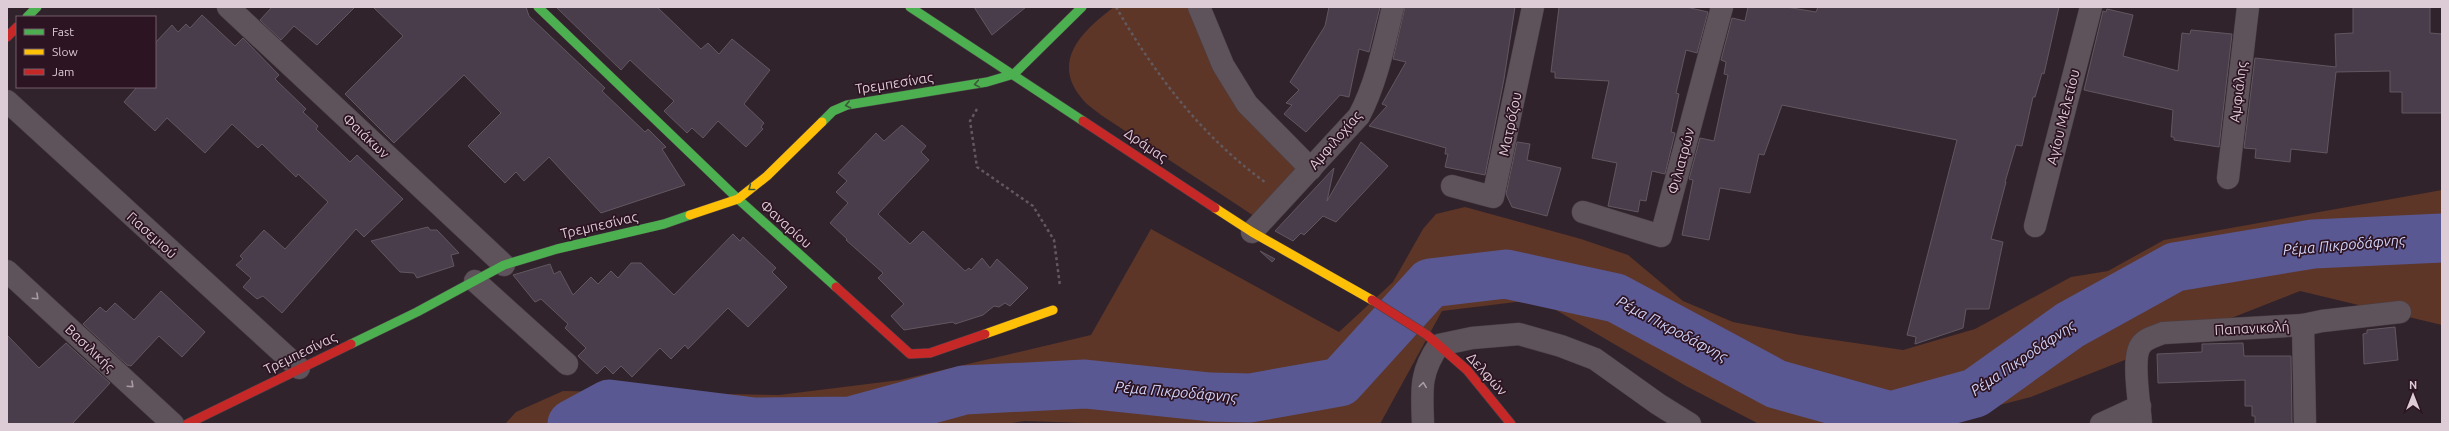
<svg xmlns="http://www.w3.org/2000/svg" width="2449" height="431" font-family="Ubuntu,sans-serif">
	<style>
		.green { fill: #5d3627 }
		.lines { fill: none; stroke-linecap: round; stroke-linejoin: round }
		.river { stroke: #5a5893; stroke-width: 49 }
		.building { fill: #4a3d4b; stroke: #615761 }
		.street-casing { stroke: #4b3f46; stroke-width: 23 }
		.fast-casing { stroke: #4b3f46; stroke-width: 10 }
		.slow-casing { stroke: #4b3f46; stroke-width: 10 }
		.jam-casing { stroke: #4b3f46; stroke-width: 10 }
		.path { stroke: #62585d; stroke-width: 2.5; stroke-dasharray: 3 3; stroke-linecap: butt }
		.street { stroke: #5e535a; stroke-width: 22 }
		.fast { stroke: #4caf50; stroke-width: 9 }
		.slow { stroke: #ffc107; stroke-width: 9 }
		.jam { stroke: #c62828; stroke-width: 9 }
		.oneway { stroke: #3b5a37 }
		.oneway2 { stroke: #aa9ba4 }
		.labels { text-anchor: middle; stroke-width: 3.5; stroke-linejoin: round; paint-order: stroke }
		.street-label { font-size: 14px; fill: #ddcbd5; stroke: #2d1423 }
		.water-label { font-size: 15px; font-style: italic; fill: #cfd1f7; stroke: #2d1423 }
	</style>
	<rect width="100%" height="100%" fill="#31232c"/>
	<!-- green -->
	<g class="green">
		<path d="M1114,7H1190L1299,165L1254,216L1101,115C1094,109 1085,104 1080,96C1051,59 1085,29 1114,7Z"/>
		<path d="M2442,190V325L2300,291L2031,397L1925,424H1759L1686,386L1544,303L1516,302L1442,311L1380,424H1113L1025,421L1005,424H505L516,412L563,391L779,395L900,380L1091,335L1151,229L1339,332L1393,282L1423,229L1436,214L1465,207L1581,239L1628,255L1683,301L1733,322L1800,335L1903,350L1975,329L2071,277L2108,271L2164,240Z"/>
	</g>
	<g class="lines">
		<!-- river -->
		<path class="river" d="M572,424L609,404L754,422L851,421L964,390L1085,384L1210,397L1250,398L1340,382L1430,283L1506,274L1616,298L1776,384L1891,416L1975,393L2070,325L2175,267L2313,244L2442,238"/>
	</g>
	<!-- building -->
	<g class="building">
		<path d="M272,7H355L317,45L294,26L281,40L260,20Z"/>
		<path d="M373,7H526L529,16L605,88L602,91L645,132L648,129L666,147L662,149L685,185L601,213L549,157L524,181L516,172L505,183L468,146L501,113L464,75L394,143L345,94L403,36Z"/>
		<path d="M556,7H657L701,49L708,43L719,54L732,39L770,70L744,104L764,123L761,127L763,129L746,147L718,121L703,138L692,128L687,133L664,111L674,101L630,60L621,70Z"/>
		<path d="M974,7H1026L992,35Z"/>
		<path d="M1329,7H1380L1369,52L1359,49L1349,97L1340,95L1306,132L1284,114L1292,105L1286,103L1299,90L1290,82L1325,26Z"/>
		<path d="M1405,7H1515L1504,79L1485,175L1445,167L1448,154H1445L1446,148L1369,126L1387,106L1382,104L1406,62L1393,59Z"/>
		<path d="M1559,7H1686L1708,12L1697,53L1686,50L1676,93L1679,94L1671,132L1675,133L1665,174L1652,171L1646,201L1640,200L1638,212L1608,206L1617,163L1592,158L1609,81L1555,78V72H1551Z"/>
		<path d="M1748,7H1786L1816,12L1818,7H2059L2044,74L2042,73L2035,97H2033L2022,146L2016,145L2005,182H2006L1991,239L2003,242L1989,309H1966L1963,328L1915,344L1916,337L1907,335L1957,140L1782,105L1764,155L1759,154L1750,193L1720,188L1709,240L1682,235L1693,180L1689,179L1700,138L1714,141L1728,75L1724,74L1726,62L1721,60L1732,18L1745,21Z"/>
		<path d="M2353,7H2430V33L2442,34V113H2402V92H2390V71L2336,72L2327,153L2291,149L2290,162L2255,158L2256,149L2244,148L2255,58L2336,67L2335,34L2353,33Z"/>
		<path d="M2107,9L2133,15L2123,56L2178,71L2182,33L2190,34L2191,30L2232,34L2219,147L2174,140V137H2171L2173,110L2084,90L2103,11L2106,12Z"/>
		<path d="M202,15L235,46L243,38L279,75L275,79L306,109L303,112L318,126L316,129L350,162L357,155L403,199L364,237L356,229L282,313L263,296L257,299L243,287L251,278L236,265L243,259L240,256L264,230L285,249L328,202L298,174L296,177L262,144L258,148L232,124L205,153L167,118L155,131L124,102L137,87H155V43L172,25L178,32L186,24L190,28Z"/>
		<path d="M902,125L926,146L921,152L929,160L878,214L910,244L923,231L965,271L969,268L971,270L982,258L990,268L997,259L1028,288L1010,306L1005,303L999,307L994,306L983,315L955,324L953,322L904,330L891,316L904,304L878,278L883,273L846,240L847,239L830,223L848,203L836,192L847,181L838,173L876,133L884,141Z"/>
		<path d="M1361,142L1388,166L1336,222L1323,216L1304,235L1301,233L1293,241L1275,231L1334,168L1327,201Z"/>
		<path d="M1517,142L1530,144L1527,160L1561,168L1547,216L1512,207L1506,194Z"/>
		<path d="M428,227L430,230H437L459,253L451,255L454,266L417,278L414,273L400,272L371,241Z"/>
		<path d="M733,234L740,241L743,237L776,268L772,272L787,287L748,327L728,308L688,349L685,345L671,359L660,348L632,377L621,366L613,374L605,366L597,374L578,356L586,348L565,328L568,324L541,299L535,302L513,275L550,264L554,274L560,271L573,295L591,277L598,284L611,271L618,278L631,263H641L674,295Z"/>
		<path d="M1260,251L1275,259L1272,262Z"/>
		<path d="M161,291L205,332L182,357L159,336L131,366L127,365L83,324L100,307L106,312L115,303L134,320Z"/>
		<path d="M2395,327L2398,360L2364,364L2363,334L2367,333V330Z"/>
		<path d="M7,335L39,368L66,343L110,383L72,424H7Z"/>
		<path d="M2243,343L2244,356H2291L2292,424H2255V416H2252V406H2245V380L2158,383L2157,354L2202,352V344Z"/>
	</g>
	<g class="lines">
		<!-- street casing -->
		<g class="street-casing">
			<g id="street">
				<path d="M228,7L504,265"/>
				<path d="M1199,7L1223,65L1247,104L1311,169"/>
				<path d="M7,101L299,368"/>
				<path d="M2228,178L2248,7"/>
				<path d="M1452,186L1493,197L1533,7"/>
				<path d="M1583,212L1661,236L1722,7"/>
				<path d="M2035,226L2091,7"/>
				<path d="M1252,232L1359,116C1377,82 1384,44 1393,7"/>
				<path d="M7,271L173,424"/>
				<path d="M475,281L567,364"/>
				<path d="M2303,325L2322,321L2400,312"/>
				<path d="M1423,424C1422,391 1419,373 1439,345L1472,338L1519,334L1561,346L1595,359L1658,404L1690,424"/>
				<path d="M2101,424L2140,406"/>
				<path d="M2141,424C2140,405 2131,358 2141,345C2146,338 2156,336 2163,333L2303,325L2305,424"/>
			</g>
		</g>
		<!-- fast casing -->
		<g class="fast-casing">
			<g id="fast">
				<path d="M538,7L738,199L836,287"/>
				<path d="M910,7L1083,121"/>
				<path d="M27,17L37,7"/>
				<path d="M822,122L833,111L847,105L987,82L1014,74L1082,7"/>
				<path d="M351,344L417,312L504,265L557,249L664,224L690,215"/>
			</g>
		</g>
		<!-- slow casing -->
		<g class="slow-casing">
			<g id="slow">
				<path d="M1215,208L1252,232L1372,300"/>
				<path d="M690,215L738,199L767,176L822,122"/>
				<path d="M985,334L1053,310"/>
			</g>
		</g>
		<!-- jam casing -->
		<g class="jam-casing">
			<g id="jam">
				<path d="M7,37L17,27"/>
				<path d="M1083,121L1215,208"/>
				<path d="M836,287L910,354L930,353L985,334"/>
				<path d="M1372,300L1427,335L1467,370L1511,424"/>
				<path d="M187,424L351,344"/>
			</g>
		</g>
		<!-- path -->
		<g class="path">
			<path d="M1116,7C1154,73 1202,137 1265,182"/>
			<path d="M977,109L970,121L977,167L1033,206L1054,240L1060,286"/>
		</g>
		<!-- street -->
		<use href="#street" class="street"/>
		<!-- fast -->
		<use href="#fast" class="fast"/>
		<!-- slow -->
		<use href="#slow" class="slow"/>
		<!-- jam -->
		<use href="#jam" class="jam"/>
	</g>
	<!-- one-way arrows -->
	<defs><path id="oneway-chevron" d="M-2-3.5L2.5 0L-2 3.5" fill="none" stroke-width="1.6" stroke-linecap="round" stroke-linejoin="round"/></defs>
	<g class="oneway">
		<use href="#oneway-chevron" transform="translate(977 84) rotate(170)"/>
		<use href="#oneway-chevron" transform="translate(848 105) rotate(167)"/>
		<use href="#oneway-chevron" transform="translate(751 188) rotate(142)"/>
	</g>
	<g class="oneway2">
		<use href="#oneway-chevron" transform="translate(36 297) rotate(43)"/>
		<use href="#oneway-chevron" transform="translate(131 385) rotate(43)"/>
		<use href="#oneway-chevron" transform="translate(1423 385) rotate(-82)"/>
	</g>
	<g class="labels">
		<!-- street labels -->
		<g class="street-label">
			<text transform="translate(894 83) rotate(-9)" y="5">Τρεμπεσίνας</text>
			<text transform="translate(2238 92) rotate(-83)" y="5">Αμφιάλης</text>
			<text transform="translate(2063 117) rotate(-76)" y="5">Αγίου Μελετίου</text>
			<text transform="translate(1510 124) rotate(-78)" y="5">Ματρόζου</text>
			<text transform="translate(366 136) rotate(43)" y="5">Φαιάκων</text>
			<text transform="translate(1335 140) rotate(-49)" y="5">Αμφιλοχίας</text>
			<text transform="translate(1146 145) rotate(34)" y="5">Δράμας</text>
			<text transform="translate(1681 161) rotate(-75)" y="5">Φιλιατρών</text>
			<text transform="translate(786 224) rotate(42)" y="5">Φαναρίου</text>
			<text transform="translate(599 225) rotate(-13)" y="5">Τρεμπεσίνας</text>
			<text transform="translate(152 235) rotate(42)" y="5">Γιασεμιού</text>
			<text transform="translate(2252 328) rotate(-3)" y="5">Παπανικολή</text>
			<text transform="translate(90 348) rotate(43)" y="5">Βασιλικής</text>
			<text transform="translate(300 353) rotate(-26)" y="5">Τρεμπεσίνας</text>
			<text transform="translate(1487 374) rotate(48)" y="5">Δελφών</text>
		</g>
		<!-- water labels -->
		<g class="water-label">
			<text transform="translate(2344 245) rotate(-5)" y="5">Ρέμα Πικροδάφνης</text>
			<text transform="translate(1672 329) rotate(28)" y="5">Ρέμα Πικροδάφνης</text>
			<text transform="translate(2023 358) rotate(-34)" y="5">Ρέμα Πικροδάφνης</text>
			<text transform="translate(1176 392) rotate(5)" y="5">Ρέμα Πικροδάφνης</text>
		</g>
	</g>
	<!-- border -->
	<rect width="2449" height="431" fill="none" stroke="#ddcbd5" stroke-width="16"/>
	<!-- legend -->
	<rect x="16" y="16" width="140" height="72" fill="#2d1423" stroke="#735d6a"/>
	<rect x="24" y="29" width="20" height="6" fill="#4caf50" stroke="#735d6a"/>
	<text x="52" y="36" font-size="12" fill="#ddcbd5">Fast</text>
	<rect x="24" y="49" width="20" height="6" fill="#ffc107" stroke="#735d6a"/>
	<text x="52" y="56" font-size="12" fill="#ddcbd5">Slow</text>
	<rect x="24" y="69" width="20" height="6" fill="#c62828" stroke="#735d6a"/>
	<text x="52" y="76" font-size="12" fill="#ddcbd5">Jam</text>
	<!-- north arrow -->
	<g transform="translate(2413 395)" stroke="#2d1423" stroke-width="3" paint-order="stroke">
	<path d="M0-3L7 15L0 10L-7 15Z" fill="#ddcbd5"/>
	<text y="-6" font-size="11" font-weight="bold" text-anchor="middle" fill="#ddcbd5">N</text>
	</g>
</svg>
